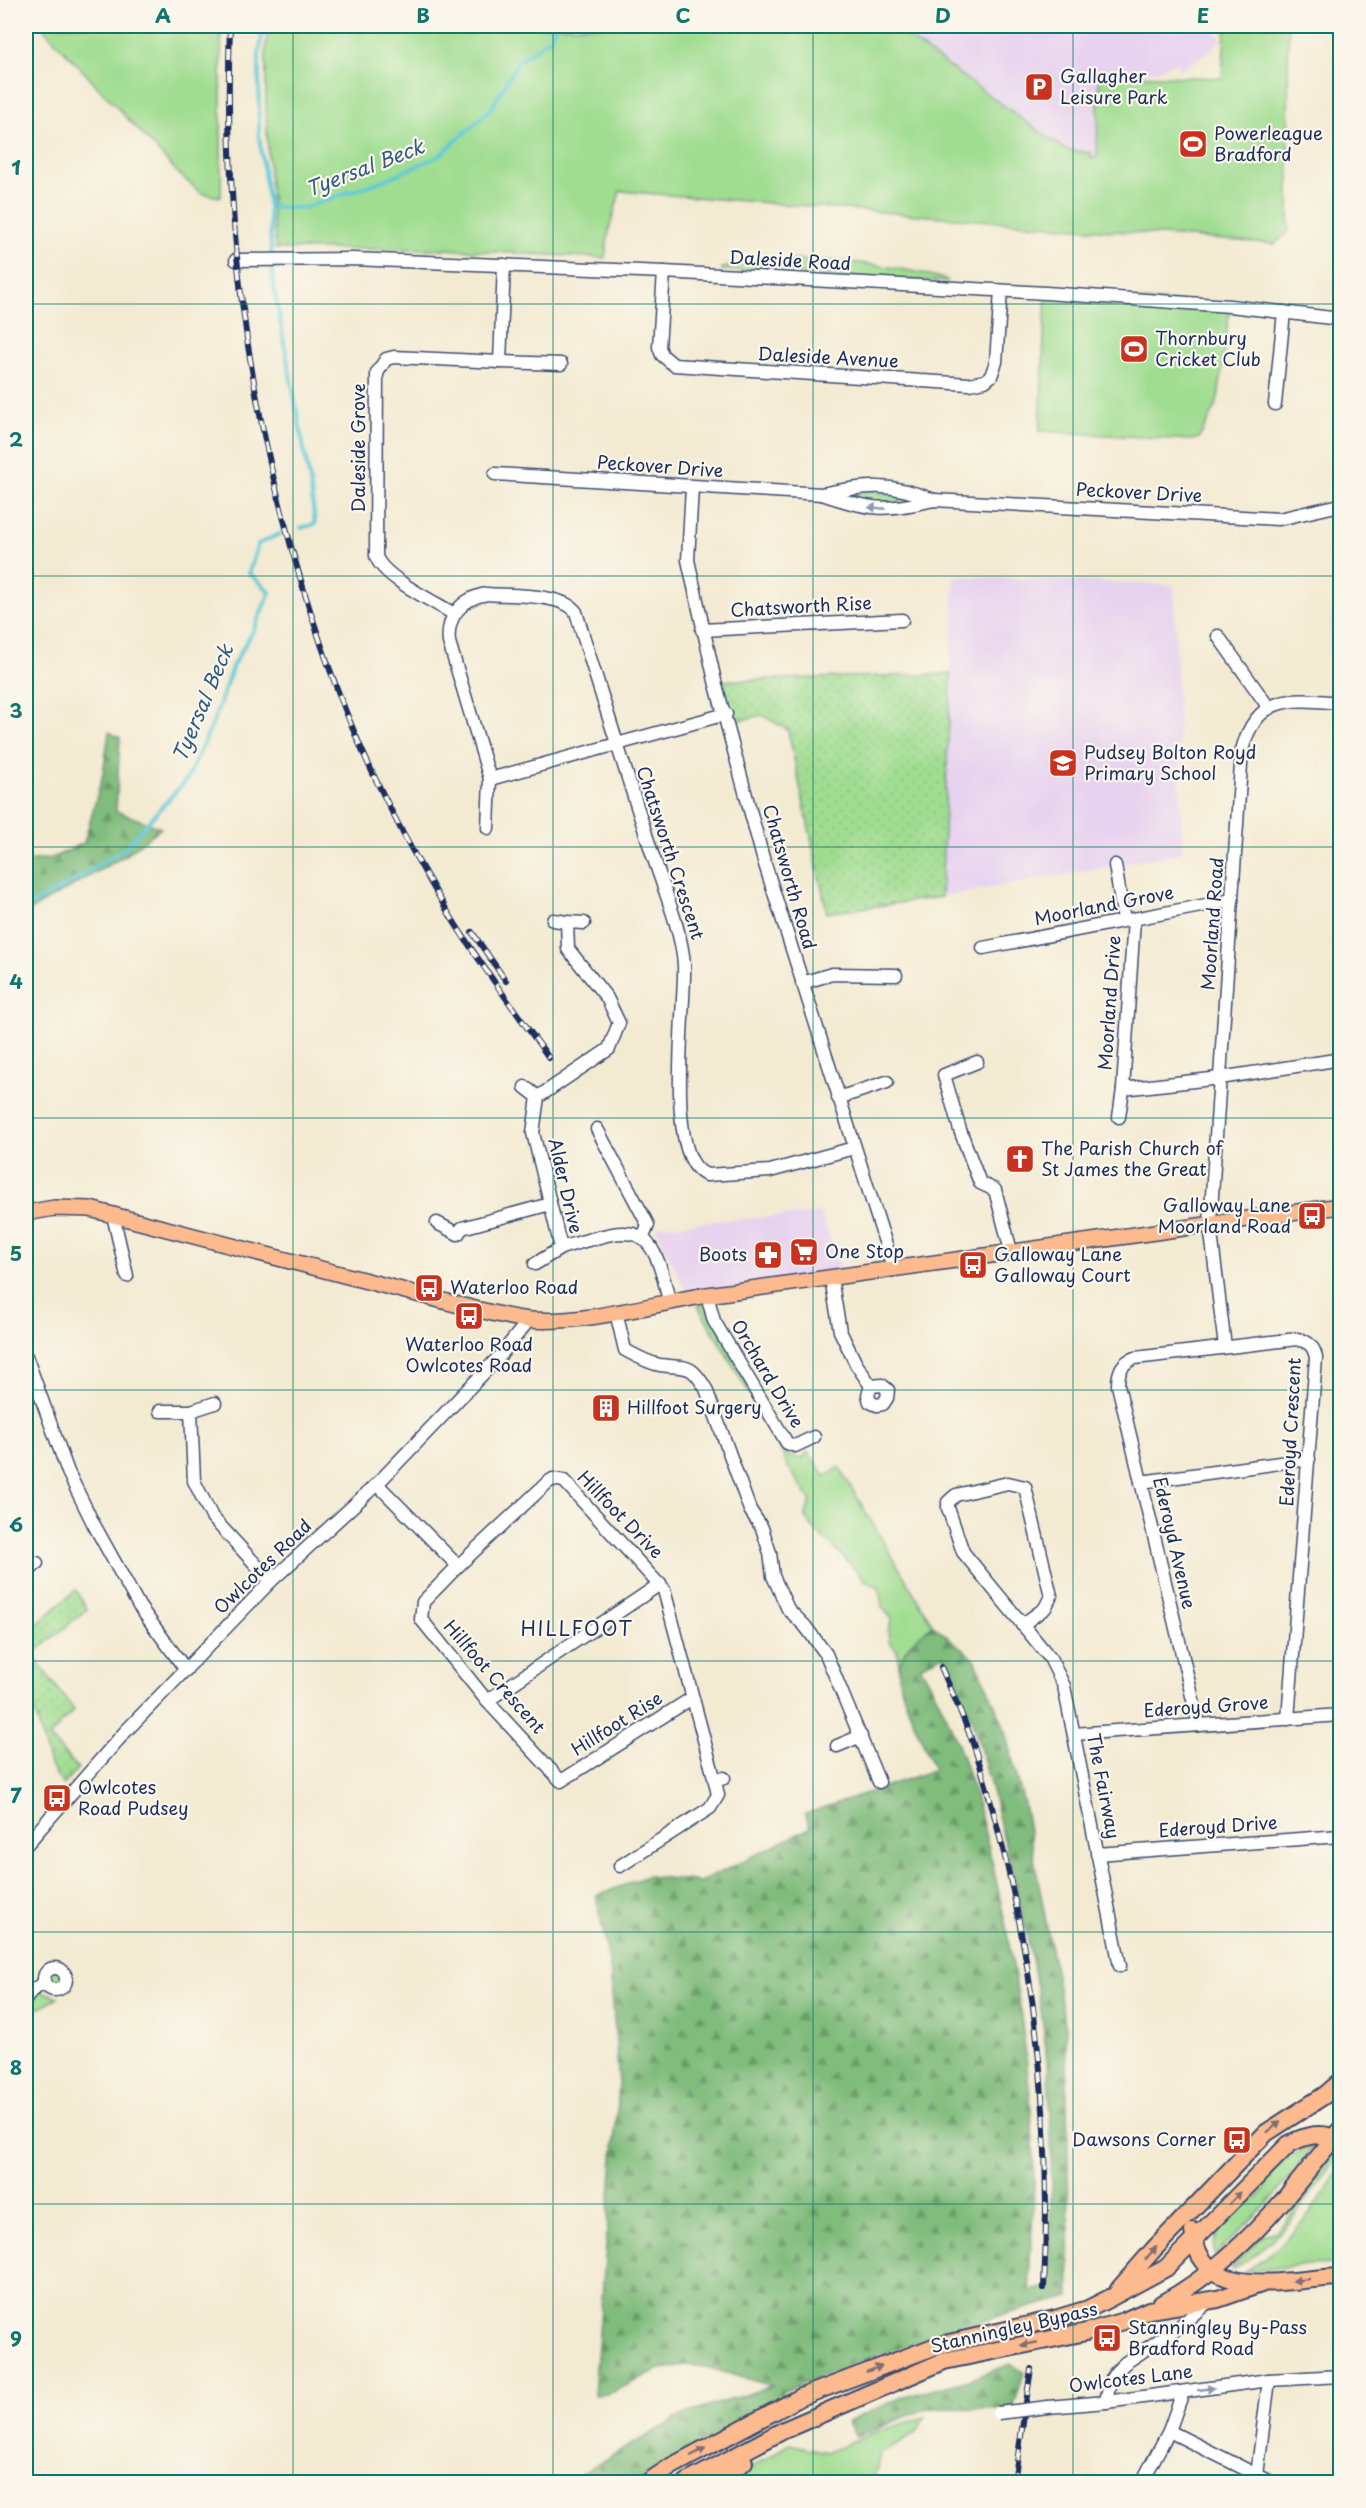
<svg xmlns="http://www.w3.org/2000/svg" width="1366" height="2508" font-family="'Playpen Sans',sans-serif">
	<style>
		.built { fill: #e7d2ef }
		.grass { fill: #a0dd91; stroke: #5e8678; stroke-width: 1.5 }
		.forest { fill: url(#forest-firs); stroke: #4e766c; stroke-width: 1.5; fill-rule: evenodd }
		.park { fill: url(#park-dots); stroke: #5e8678; stroke-width: 1.5 }
		.lines { fill: none; stroke-linecap: round; stroke-linejoin: round }
		.stream { stroke: #5ec9d7; stroke-width: 4 }
		.minor-casing { stroke: #3b4b6f; stroke-width: 15 }
		.major-casing { stroke: #3b4b6f; stroke-width: 18 }
		.highway-casing { stroke: #3b4b6f; stroke-width: 20 }
		.minor { stroke: #fff; stroke-width: 12 }
		.major { stroke: #fcba8e; stroke-width: 15 }
		.highway { stroke: #fcba8e; stroke-width: 16 }
		.rail-casing { stroke: #1b2f5e; stroke-width: 6 }
		.rail { stroke: #fbf7ec; stroke-width: 4; stroke-dasharray: 11; stroke-linecap: butt }
		.minor-bridge-casing { stroke: #3b4b6f; stroke-width: 15; stroke-linecap: butt }
		.minor-bridge { stroke: #fff; stroke-width: 12 }
		.oneway { fill: #8d97ae }
		.oneway2 { fill: #806e74 }
		.grid { fill: none; stroke: #0f766e; stroke-width: 1.5; stroke-opacity: 0.55 }
		.labels { text-anchor: middle; stroke-width: 4.5; stroke-linejoin: round; paint-order: stroke }
		.poi-label { font-size: 18px; fill: #1b2f5e; stroke: #fbf7ec; text-anchor: start }
		.street-label { font-size: 18px; fill: #1b2f5e; stroke: #fbf7ec }
		.water-label { font-size: 20px; font-style: italic; fill: #2f5d82; stroke: #fbf7ec }
		.neighbourhood-label { font-size: 20px; letter-spacing: 1.5px; fill: #1b2f5e; stroke: #fbf7ec }
		.neatline { fill: none; stroke: #0f766e; stroke-width: 2 }
		.grid-label { font-size: 20px; text-anchor: middle; font-weight: bold; fill: #0f766e }
	</style>
	<defs>
		<pattern id="forest-firs" width="22" height="20" patternUnits="userSpaceOnUse" patternTransform="scale(1.5)"><rect width="22" height="20" fill="#80bc7b"/><path d="M5 1l3.5 6h-7zM16 11l3.5 6h-7z" fill="#689968"/></pattern>
		<pattern id="park-dots" width="8" height="8" patternUnits="userSpaceOnUse" patternTransform="scale(1.5)"><rect width="8" height="8" fill="#a0dd91"/><path d="M2 2h.1M6 6h.1" fill="none" stroke="#89be7f" stroke-width="1.8" stroke-linecap="round"/></pattern>
	</defs>
	<rect width="100%" height="100%" fill="#fbf7ec"/>
	<filter id="ink" filterUnits="userSpaceOnUse"><feTurbulence type="fractalNoise" baseFrequency=".0167" numOctaves="2"/><feDisplacementMap in="SourceGraphic" scale="12" xChannelSelector="R" yChannelSelector="G"/><feConvolveMatrix kernelMatrix="1 2 1 2 8 2 1 2 1" color-interpolation-filters="sRGB"/></filter>
	<filter id="wash" filterUnits="userSpaceOnUse"><feTurbulence type="fractalNoise" baseFrequency=".008" numOctaves="4" result="noise"/><feDisplacementMap in="SourceGraphic" scale="24" xChannelSelector="R" yChannelSelector="G"/><feGaussianBlur stdDeviation="1.35" result="paint"/><feColorMatrix in="noise" values="0 0 0 0 0 0 0 0 0 0 0 0 0 0 0 0 0 1.4 0 .05"/><feComposite in="paint" operator="in"/></filter>
	<g filter="url(#wash)">
		<rect width="100%" height="100%" fill="#f3ead2"/>
		<!-- built -->
		<g class="built">
			<path d="M912,26H1223L1216,33L1222,39L1206,54L1187,66L1180,70L1176,62L1157,71H1130L1128,159H1091V153L1066,150L903,33Z"/>
			<path d="M1336,555H1340V653L1329,652Z"/>
			<path d="M954,576L1174,585L1182,853L941,897Z"/>
			<path d="M820,1213L844,1276L689,1298L655,1226Z"/>
		</g>
		<!-- grass -->
		<g class="grass">
			<path d="M41,26H221V197L201,193L180,175Z"/>
			<path d="M267,26H912L903,34L1066,150L1091,153V159L1097,157L1099,74L1222,78L1225,32L1232,26H1288L1289,231L1275,244L620,191L609,230L605,258L443,249H276C268,174 263,101 267,26Z"/>
			<path d="M794,260C846,260 897,265 947,280V282L722,270V268L748,263Z"/>
			<path d="M1046,293L1230,306L1219,392L1216,406L1199,438L1191,440L1040,431Z"/>
			<path d="M873,491L919,499L887,505L840,495Z"/>
			<path d="M705,1305L789,1456L793,1455L798,1459L803,1458L808,1452L826,1477L839,1467L933,1625L907,1648L899,1666L897,1650L889,1642L888,1631L892,1619L882,1607L879,1587L866,1581L834,1547L814,1530L805,1515L811,1501L787,1465L775,1437L698,1306Z"/>
			<circle cx="55" cy="1979" r="11"/>
			<path d="M40,1991L58,1997L26,2016V2010Z"/>
			<path d="M1313,2148L1268,2203L1215,2255C1210,2238 1225,2216 1240,2209C1248,2204 1253,2203 1259,2196C1265,2191 1265,2187 1268,2180C1276,2164 1296,2150 1313,2148Z"/>
			<path d="M1334,2154L1338,2156L1286,2227L1253,2256L1232,2270L1231,2268L1264,2235L1277,2231L1291,2215L1295,2202Z"/>
			<path d="M1340,2166V2264L1300,2265L1243,2272C1281,2253 1321,2204 1340,2166Z"/>
			<path d="M925,2417L917,2432L880,2454L873,2482H728L789,2444L827,2452L873,2433Z"/>
		</g>
		<!-- forest -->
		<g class="forest">
			<path d="M109,732L120,738L116,811L161,828L124,856L26,913V861L52,858L84,843L103,774Z"/>
			<path d="M933,1625L975,1659L1003,1724L1024,1804L1066,2029L1070,2297C972,2321 876,2354 782,2392L786,2399L744,2419L634,2482H567L683,2415L772,2386L706,2367L686,2365L657,2370L609,2394L594,2395L619,2084L610,1966L596,1896L647,1876L701,1882L810,1828L805,1814L934,1770C925,1742 897,1695 899,1668C901,1649 919,1635 933,1625ZM944,1655C972,1708 987,1770 1001,1827C1018,1895 1035,1963 1044,2032C1054,2117 1052,2202 1048,2287L1030,2291C1028,2256 1034,2219 1034,2182C1033,2083 1019,1985 998,1889C981,1811 962,1735 920,1666Z"/>
			<path d="M1010,2364L1024,2372L1013,2409L928,2408L856,2436L847,2422L900,2398L969,2380Z"/>
		</g>
		<!-- park -->
		<g class="park">
			<path d="M951,674L941,897L827,913L788,730L762,715L728,723L715,681Z"/>
			<path d="M76,1590L87,1609L32,1655L74,1710L49,1737L78,1768L63,1785L50,1765L35,1712L26,1699V1634Z"/>
		</g>
		<g class="lines">
			<!-- stream -->
			<g class="stream">
				<path d="M263,26L259,55V136L269,207L273,282L310,482L315,524L301,528"/>
				<path d="M269,207L304,208L384,180L439,156L490,110L518,62L551,37L555,26"/>
				<path d="M26,905L34,903L72,882L123,850L187,779L213,723L233,665L253,631L270,592L249,573L258,544L280,534"/>
			</g>
		</g>
	</g>
	<g filter="url(#ink)">
		<g class="lines">
			<!-- minor casing -->
			<g class="minor-casing">
				<g id="minor">
					<path d="M236,260L353,259L664,272L1046,293L1230,306L1340,319"/>
					<path d="M664,272L659,347L662,355L674,365L969,384L985,381L991,376L996,362L1001,291"/>
					<path d="M500,362L561,364"/>
					<path d="M1275,404L1284,312"/>
					<path d="M495,474L822,494C867,485 890,482 934,500"/>
					<path d="M692,487L688,560L715,681L763,858L894,1270"/>
					<path d="M822,494C871,510 884,512 934,500L1279,519L1340,505"/>
					<path d="M454,614C435,602 382,577 376,556L377,373L386,359L394,357L500,362L504,265"/>
					<path d="M702,630L902,620"/>
					<path d="M1218,636L1269,708"/>
					<path d="M726,714L490,779L449,642C446,617 462,598 487,594C509,596 563,593 576,612C600,691 625,769 650,847C661,882 682,930 684,965C686,1004 663,1161 707,1175L770,1171L854,1148"/>
					<path d="M488,828L490,779"/>
					<path d="M1115,865L1124,920"/>
					<path d="M1134,919L1123,1089L1220,1078L1335,1060L1340,1054"/>
					<path d="M553,920L567,922"/>
					<path d="M584,923L567,922L568,949L607,998L619,1023L609,1049L538,1097L533,1133L561,1248C634,1226 651,1217 669,1301"/>
					<path d="M983,948L1232,900"/>
					<path d="M802,983L832,974L896,975"/>
					<path d="M977,1062L944,1075L960,1130L980,1183L995,1190L1011,1251"/>
					<path d="M525,1087L538,1097"/>
					<path d="M838,1098L887,1082"/>
					<path d="M1119,1117L1123,1089"/>
					<path d="M597,1129L648,1225L643,1237"/>
					<path d="M113,1215L127,1276"/>
					<path d="M437,1223L458,1234L462,1228L550,1204"/>
					<path d="M535,1264L561,1248"/>
					<path d="M831,1278L840,1331L856,1364L871,1386L882,1385L888,1390L887,1398L883,1404L877,1405L870,1402L868,1395L871,1386"/>
					<path d="M707,1295L714,1321L787,1443L795,1446L814,1437"/>
					<path d="M616,1312L625,1350C636,1356 648,1363 660,1365C688,1369 690,1362 706,1389L750,1510L762,1528L770,1553L773,1576L788,1609L805,1626L826,1654L879,1782"/>
					<path d="M1225,1347L1210,1225L1242,750C1257,693 1293,699 1340,703"/>
					<path d="M26,1356L68,1472L93,1523L139,1606L186,1670"/>
					<path d="M160,1411H191L194,1481L212,1517L271,1581"/>
					<path d="M191,1411L215,1403"/>
					<path d="M1141,1482L1309,1459"/>
					<path d="M377,1484L458,1566L547,1483L553,1479L564,1481L664,1590L715,1781"/>
					<path d="M458,1566L423,1602L421,1619L487,1701L561,1781L692,1698"/>
					<path d="M26,1574L37,1563"/>
					<path d="M1022,1625L1045,1608L1051,1596L1025,1487L1008,1483L956,1495L948,1502V1508L963,1552L1050,1658L1064,1686L1120,1966"/>
					<path d="M487,1701L660,1584"/>
					<path d="M1199,1725L1118,1385C1118,1372 1122,1362 1135,1358L1297,1339C1308,1341 1314,1346 1316,1358L1288,1719"/>
					<path d="M1074,1734L1340,1715"/>
					<path d="M837,1746L861,1736"/>
					<path d="M26,1845L124,1733L271,1581L377,1484L498,1358L529,1320"/>
					<path d="M1097,1854L1340,1836"/>
					<path d="M620,1866L710,1808L718,1795L715,1781L724,1778"/>
					<circle cx="55" cy="1979" r="11"/>
					<path d="M26,1999L31,1991L44,1983"/>
					<path d="M1106,2402L1110,2381L1116,2372L1125,2363L1179,2327L1209,2301"/>
					<path d="M1048,2407L1106,2402L1269,2380L1340,2376"/>
					<path d="M1169,2431L1271,2482"/>
					<path d="M1257,2475L1269,2380"/>
					<path d="M1142,2482L1169,2431L1183,2392"/>
				</g>
			</g>
			<!-- major casing -->
			<g class="major-casing">
				<path id="major" d="M26,1213L54,1208L90,1209L463,1306C485,1311 508,1318 530,1320C585,1324 653,1304 707,1295L1340,1206"/>
			</g>
			<!-- highway casing -->
			<g class="highway-casing">
				<g id="highway">
					<path d="M1193,2231C1200,2305 1291,2278 1340,2277"/>
					<path d="M1119,2289L1154,2249L1266,2133L1325,2095L1340,2082"/>
					<path d="M1161,2304C1214,2275 1258,2232 1296,2185C1311,2167 1325,2148 1340,2131"/>
					<path d="M648,2482L672,2466L801,2397L936,2346L1055,2319L1088,2309L1112,2297L1166,2268L1289,2144C1306,2135 1322,2131 1340,2140"/>
					<path d="M687,2482L784,2430L944,2361L1086,2332L1124,2321L1149,2310L1218,2299L1261,2284"/>
					<path d="M715,2482L744,2462"/>
				</g>
			</g>
			<!-- minor -->
			<use href="#minor" class="minor"/>
			<!-- major -->
			<use href="#major" class="major"/>
			<!-- highway -->
			<use href="#highway" class="highway"/>
			<!-- rail casing -->
			<g class="rail-casing">
				<g id="rail">
					<path d="M230,26C223,219 248,410 305,594C326,663 351,732 384,796C403,835 425,874 448,912C478,962 515,1010 549,1058"/>
					<path d="M472,932L506,981"/>
					<path d="M941,1667C951,1690 962,1714 971,1738C986,1779 996,1822 1007,1865C1040,2004 1051,2145 1044,2288"/>
					<path d="M1014,2482L1031,2369"/>
				</g>
			</g>
			<!-- rail -->
			<use href="#rail" class="rail"/>
			<!-- minor-bridge casing -->
			<g class="minor-bridge-casing">
				<path id="minor-bridge" d="M998,2413L1048,2407"/>
			</g>
			<!-- minor-bridge -->
			<use href="#minor-bridge" class="minor-bridge"/>
		</g>
		<!-- one-way arrows -->
		<defs><path id="oneway-solid" d="M-6-.8H1V-3.2L6.5 0L1 3.2V.8H-6Z" transform="scale(1.5)"/></defs>
		<g class="oneway">
			<use href="#oneway-solid" transform="translate(877 508) rotate(-175)"/>
			<use href="#oneway-solid" transform="translate(1206 2389) rotate(-8)"/>
		</g>
		<g class="oneway2">
			<use href="#oneway-solid" transform="translate(1274 2127) rotate(-38)"/>
			<use href="#oneway-solid" transform="translate(1235 2198) rotate(-46)"/>
			<use href="#oneway-solid" transform="translate(1151 2253) rotate(-48)"/>
			<use href="#oneway-solid" transform="translate(1301 2280) rotate(174)"/>
			<use href="#oneway-solid" transform="translate(1029 2344) rotate(169)"/>
			<use href="#oneway-solid" transform="translate(874 2369) rotate(-21)"/>
			<use href="#oneway-solid" transform="translate(698 2452) rotate(-28)"/>
		</g>
	</g>
	<!-- grid -->
	<path class="grid" d="M293,26V2482M553,26V2482M813,26V2482M1073,26V2482M26,304H1340M26,576H1340M26,847H1340M26,1118H1340M26,1390H1340M26,1661H1340M26,1932H1340M26,2204H1340"/>
	<!-- icons -->
	<defs>
		<g id="parking-square" transform="scale(1.5)"><rect x="-9" y="-9" width="18" height="18" rx="4" fill="#c8321e" stroke="#fbf7ec"/><path d="M-3.5-5.5H1a3.5 3.5 0 0 1 0 7H-1V5.5H-3.5ZM-1-3.4V-.6H.8a1.4 1.4 0 0 0 0-2.8Z" fill="#fff"/></g>
		<g id="stadium-square" transform="scale(1.5)"><rect x="-9" y="-9" width="18" height="18" rx="4" fill="#c8321e" stroke="#fbf7ec"/><path d="M0-5a6.5 5 0 1 0 0 10a6.5 5 0 1 0 0-10ZM-3.5-1.8h7v3.6h-7Z" fill="#fff"/></g>
		<g id="school-square" transform="scale(1.5)"><rect x="-9" y="-9" width="18" height="18" rx="4" fill="#c8321e" stroke="#fbf7ec"/><path d="M0-5L7-2L0 1L-7-2ZM-4 1L0 2.5L4 1V4Q0 6-4 4Z" fill="#fff"/></g>
		<g id="church-square" transform="scale(1.5)"><rect x="-9" y="-9" width="18" height="18" rx="4" fill="#c8321e" stroke="#fbf7ec"/><path d="M-1.2-6h2.4v3.5h3.3v2.4h-3.3V6h-2.4V-.1h-3.3v-2.4h3.3Z" fill="#fff"/></g>
		<g id="bus-square" transform="scale(1.5)"><rect x="-9" y="-9" width="18" height="18" rx="4" fill="#c8321e" stroke="#fbf7ec"/><path d="M-5-6H5V4H4V6H2V4H-2V6H-4V4H-5ZM-3.5-4V0h7V-4ZM-3.5 1.2v1.5H-2V1.2ZM2 1.2v1.5H3.5V1.2Z" fill="#fff"/></g>
		<g id="supermarket-square" transform="scale(1.5)"><rect x="-9" y="-9" width="18" height="18" rx="4" fill="#c8321e" stroke="#fbf7ec"/><path d="M-6-5.5h2.5l.6 2H6L4.5 2H-2.5L-4.4-4H-6ZM-1.5 3.2a1.3 1.3 0 1 0 .1 0ZM3 3.2a1.3 1.3 0 1 0 .1 0Z" fill="#fff"/></g>
		<g id="pharmacy-square" transform="scale(1.5)"><rect x="-9" y="-9" width="18" height="18" rx="4" fill="#c8321e" stroke="#fbf7ec"/><path d="M-2-6h4v4h4v4h-4v4h-4v-4h-4v-4h4Z" fill="#fff"/></g>
		<g id="building-square" transform="scale(1.5)"><rect x="-9" y="-9" width="18" height="18" rx="4" fill="#c8321e" stroke="#fbf7ec"/><path d="M-4-6H4V6H1V3H-1V6H-4ZM-2.5-4.3h1.7v1.8h-1.7ZM.8-4.3h1.7v1.8H.8ZM-2.5-1h1.7V.8h-1.7ZM.8-1h1.7V.8H.8Z" fill="#fff"/></g>
	</defs>
	<g fill-rule="evenodd">
		<use href="#parking-square" x="1039" y="87"/>
		<use href="#stadium-square" x="1193" y="144"/>
		<use href="#stadium-square" x="1134" y="349"/>
		<use href="#school-square" x="1063" y="763"/>
		<use href="#church-square" x="1020" y="1159"/>
		<use href="#bus-square" x="1312" y="1216"/>
		<use href="#supermarket-square" x="804" y="1252"/>
		<use href="#pharmacy-square" x="768" y="1255"/>
		<use href="#bus-square" x="973" y="1265"/>
		<use href="#bus-square" x="429" y="1288"/>
		<use href="#bus-square" x="469" y="1316"/>
		<use href="#building-square" x="606" y="1408"/>
		<use href="#bus-square" x="57" y="1798"/>
		<use href="#bus-square" x="1237" y="2140"/>
		<use href="#bus-square" x="1107" y="2338"/>
	</g>
	<g class="labels">
		<!-- poi labels -->
		<g class="poi-label">
			<text x="1060" y="83">Gallagher<tspan x="1060" dy="21">Leisure Park</tspan></text>
			<text x="1214" y="140">Powerleague<tspan x="1214" dy="21">Bradford</tspan></text>
			<text x="1155" y="345">Thornbury<tspan x="1155" dy="21">Cricket Club</tspan></text>
			<text x="1084" y="759">Pudsey Bolton Royd<tspan x="1084" dy="21">Primary School</tspan></text>
			<text x="1041" y="1155">The Parish Church of<tspan x="1041" dy="21">St James the Great</tspan></text>
			<text x="1291" y="1212" text-anchor="end">Galloway Lane<tspan x="1291" dy="21">Moorland Road</tspan></text>
			<text x="825" y="1258">One Stop</text>
			<text x="747" y="1261" text-anchor="end">Boots</text>
			<text x="994" y="1261">Galloway Lane<tspan x="994" dy="21">Galloway Court</tspan></text>
			<text x="450" y="1294">Waterloo Road</text>
			<text x="469" y="1351" text-anchor="middle">Waterloo Road<tspan x="469" dy="21">Owlcotes Road</tspan></text>
			<text x="627" y="1414">Hillfoot Surgery</text>
			<text x="78" y="1794">Owlcotes<tspan x="78" dy="21">Road Pudsey</tspan></text>
			<text x="1216" y="2146" text-anchor="end">Dawsons Corner</text>
			<text x="1128" y="2334">Stanningley By-Pass<tspan x="1128" dy="21">Bradford Road</tspan></text>
		</g>
		<!-- street labels -->
		<g class="street-label">
			<text transform="translate(790 261) rotate(3)" y="6">Daleside Road</text>
			<text transform="translate(828 358) rotate(3)" y="6">Daleside Avenue</text>
			<text transform="translate(359 448) rotate(-90)" y="6">Daleside Grove</text>
			<text transform="translate(660 467) rotate(4)" y="6">Peckover Drive</text>
			<text transform="translate(1139 493) rotate(3)" y="6">Peckover Drive</text>
			<text transform="translate(801 607) rotate(-3)" y="6">Chatsworth Rise</text>
			<text transform="translate(670 853) rotate(72)" y="6">Chatsworth Crescent</text>
			<text transform="translate(789 877) rotate(74)" y="6">Chatsworth Road</text>
			<text transform="translate(1104 906) rotate(-11)" y="6">Moorland Grove</text>
			<text transform="translate(1213 924) rotate(-86)" y="6">Moorland Road</text>
			<text transform="translate(1110 1003) rotate(-86)" y="6">Moorland Drive</text>
			<text transform="translate(565 1186) rotate(77)" y="6">Alder Drive</text>
			<text transform="translate(767 1374) rotate(59)" y="6">Orchard Drive</text>
			<text transform="translate(1291 1432) rotate(-87)" y="6">Ederoyd Crescent</text>
			<text transform="translate(620 1515) rotate(46)" y="6">Hillfoot Drive</text>
			<text transform="translate(1174 1543) rotate(77)" y="6">Ederoyd Avenue</text>
			<text transform="translate(263 1567) rotate(-44)" y="6">Owlcotes Road</text>
			<text transform="translate(494 1677) rotate(49)" y="6">Hillfoot Crescent</text>
			<text transform="translate(1206 1707) rotate(-4)" y="6">Ederoyd Grove</text>
			<text transform="translate(617 1724) rotate(-32)" y="6">Hillfoot Rise</text>
			<text transform="translate(1103 1786) rotate(79)" y="6">The Fairway</text>
			<text transform="translate(1218 1827) rotate(-4)" y="6">Ederoyd Drive</text>
			<text transform="translate(1014 2328) rotate(-13)" y="6">Stanningley Bypass</text>
			<text transform="translate(1131 2379) rotate(-7)" y="6">Owlcotes Lane</text>
		</g>
		<!-- water labels -->
		<g class="water-label">
			<text transform="translate(365 168) rotate(-21)" y="7">Tyersal Beck</text>
			<text transform="translate(203 703) rotate(-67)" y="7">Tyersal Beck</text>
		</g>
		<!-- neighbourhood labels -->
		<g class="neighbourhood-label">
			<text x="577" y="1636">HILLFOOT</text>
		</g>
	</g>
	<!-- margin -->
	<rect width="1366" height="2508" fill="none" stroke="#fbf7ec" stroke-width="66"/>
	<rect x="33" y="33" width="1300" height="2442" class="neatline"/>
	<g class="grid-label">
		<text x="163" y="23">A</text>
		<text x="423" y="23">B</text>
		<text x="683" y="23">C</text>
		<text x="943" y="23">D</text>
		<text x="1203" y="23">E</text>
		<text x="16" y="175">1</text>
		<text x="16" y="447">2</text>
		<text x="16" y="718">3</text>
		<text x="16" y="989">4</text>
		<text x="16" y="1261">5</text>
		<text x="16" y="1532">6</text>
		<text x="16" y="1803">7</text>
		<text x="16" y="2075">8</text>
		<text x="16" y="2346">9</text>
	</g>
</svg>
